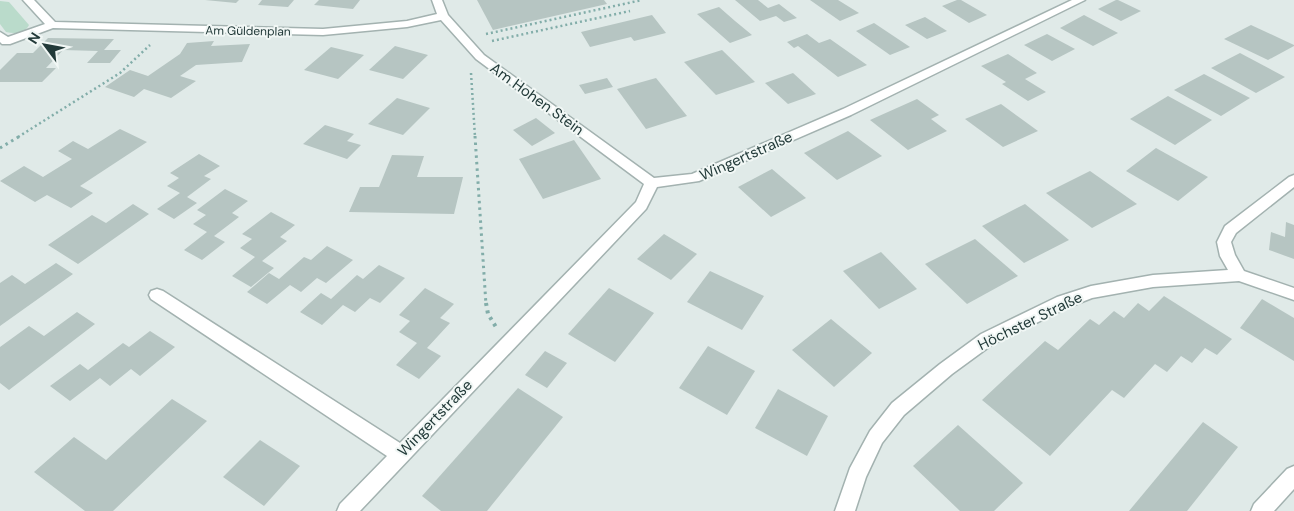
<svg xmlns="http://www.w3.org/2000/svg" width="1294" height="511" font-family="'DM Sans',sans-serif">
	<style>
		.green { fill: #badbcb }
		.building { fill: #b6c5c2 }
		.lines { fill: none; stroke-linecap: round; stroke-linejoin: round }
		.minor-casing { stroke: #a3b2b0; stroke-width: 3 }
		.path-far2 { stroke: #82ada9; stroke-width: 2.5; stroke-dasharray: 2 3; stroke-linecap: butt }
		.path-far1 { stroke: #82ada9; stroke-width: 3; stroke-dasharray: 2.5 4; stroke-linecap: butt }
		.path { stroke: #82ada9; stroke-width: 4; stroke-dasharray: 3 4.5; stroke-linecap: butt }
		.minor { fill: #fff; fill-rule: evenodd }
		.labels { text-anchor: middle; stroke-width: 4; stroke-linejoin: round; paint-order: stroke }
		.far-street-label { font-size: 12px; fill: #223a39; stroke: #f1f7f5 }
		.street-label { font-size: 15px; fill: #223a39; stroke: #f1f7f5 }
	</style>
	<rect width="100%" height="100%" fill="#e0eae8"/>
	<!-- green -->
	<path class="green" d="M0,1L9,2L29,25C25,34 14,34 6,32L0,24Z"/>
	<!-- building -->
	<g class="building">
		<path d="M205,0H239L236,3Z"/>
		<path d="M262,0H294L288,7L258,5Z"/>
		<path d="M319,0H360L353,9L314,5Z"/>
		<path d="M477,0H604L607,4L493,30Z"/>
		<path d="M735,0H758L768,8L779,4L797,18L784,22L776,16L760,21Z"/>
		<path d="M810,0H838L859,13L840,21Z"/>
		<path d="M957,0H961L987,15L969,23L942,6Z"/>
		<path d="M1116,0H1118L1141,11L1121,21L1098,9Z"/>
		<path d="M719,7L735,21L752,35L730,43L697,14Z"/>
		<path d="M652,15L666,33L634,41L631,37L590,47L581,32Z"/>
		<path d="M1084,15L1118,33L1093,46L1060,28Z"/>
		<path d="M925,17L947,31L927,39L905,25Z"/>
		<path d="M874,23L910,47L890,55L856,31Z"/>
		<path d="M1251,25L1294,45V46L1268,60L1224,39Z"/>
		<path d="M807,34L819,43L830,39L867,65L838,77L798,46L794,48L787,42Z"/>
		<path d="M1047,34L1075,49L1052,61L1024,45Z"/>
		<path d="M48,38L114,39L104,50H121L110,63H87L98,51L63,50L46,68H56L42,82H0V70L17,53H33Z"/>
		<path d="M214,41L211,46L250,44L242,62L196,65L180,76L196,81L171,98L144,89L134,97L105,87L130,70L148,76L180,54L187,43Z"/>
		<path d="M395,46L428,55L403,79L369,70Z"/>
		<path d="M331,47L364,55L338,79L304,70Z"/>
		<path d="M722,50L755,82L716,95L684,62Z"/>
		<path d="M1240,53L1285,77L1256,93L1211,68Z"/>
		<path d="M1008,54L1037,73L1025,79L1046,92L1028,101L1002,84L1006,82L981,66Z"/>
		<path d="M793,73L816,94L788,104L765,83Z"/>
		<path d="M1204,74L1250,98L1221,116L1174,90Z"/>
		<path d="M607,78L613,87L585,94L579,85Z"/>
		<path d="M656,78L687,116L646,129L617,89Z"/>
		<path d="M1168,96L1212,120L1175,145L1130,119Z"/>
		<path d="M397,98L430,108L403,135L368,124Z"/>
		<path d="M917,99L939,115L931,119L947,131L908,150L870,120Z"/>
		<path d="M1001,104L1038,131L1003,147L965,119Z"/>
		<path d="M536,118L555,133L532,146L513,130Z"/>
		<path d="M325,125L354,134L347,141L361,145L347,159L303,144Z"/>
		<path d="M120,129L147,142L80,186L93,193L71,208L47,195L35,202L0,181L24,166L43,177L72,159L58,151L73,141L88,149Z"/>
		<path d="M848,131L882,156L837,180L804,153Z"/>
		<path d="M574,140L601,179L543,199L519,159Z"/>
		<path d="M1156,148L1208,177L1178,201L1126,171Z"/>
		<path d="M199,154L220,166L204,176L211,179L187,197L197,203L174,219L157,209L180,193L167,186L179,178L170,173Z"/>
		<path d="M392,155L424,156L417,177H463L454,214L349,212L360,187H379Z"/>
		<path d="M772,169L806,198L771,217L738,187Z"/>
		<path d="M1090,171L1137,204L1092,228L1046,193Z"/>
		<path d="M225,189L248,201L232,213L239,217L214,236L225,242L202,260L184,250L207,232L193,224L206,215L197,210Z"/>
		<path d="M133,204L149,214L78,264L48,245L92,215L106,223Z"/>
		<path d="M1025,204L1069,240L1024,263L982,226Z"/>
		<path d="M271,212L295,225L280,237L287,241L262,261L274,268L251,287L232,276L255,257L240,248L252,239L242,234Z"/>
		<path d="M1286,222L1294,225V259L1269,250L1271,232L1285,237Z"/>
		<path d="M664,234L697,254L671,280L637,259Z"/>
		<path d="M975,239L1018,276L967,304L925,264Z"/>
		<path d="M327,246L353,260L326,283L317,278L301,292L290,285L267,304L247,292L269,273L279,279L304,257L311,260Z"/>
		<path d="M881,252L917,289L879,309L843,271Z"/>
		<path d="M56,263L73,274L0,326V283L12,275L25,284Z"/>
		<path d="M379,265L405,278L380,303L370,298L355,312L343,305L322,325L300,312L321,293L331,299L357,275L363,279Z"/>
		<path d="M710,271L764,296L742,330L687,302Z"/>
		<path d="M425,288L454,304L440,318L450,323L427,348L441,356L419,379L396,365L417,343L399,332L410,321L399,315Z"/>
		<path d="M609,288L654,313L615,362L568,334Z"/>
		<path d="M1164,296L1232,339L1217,355L1205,348L1192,363L1181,356L1167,372L1155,364L1124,398L1112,390L1050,456L982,400L1045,341L1058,350L1090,319L1099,325L1114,311L1124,318L1138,303L1149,311Z"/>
		<path d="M1262,299L1294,318V361L1240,328Z"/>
		<path d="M77,312L95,324L9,390L0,383V347L29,326L44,336Z"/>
		<path d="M831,319L872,353L834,387L792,350Z"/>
		<path d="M150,331L175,347L140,376L131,369L110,386L100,378L70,401L50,386L80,364L88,370L123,343L129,347Z"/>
		<path d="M708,346L755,371L727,415L679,388Z"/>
		<path d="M545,351L567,363L547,388L525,375Z"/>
		<path d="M518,388L563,417L487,511H441L422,496Z"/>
		<path d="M778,389L828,416L807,456L755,428Z"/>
		<path d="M172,399L207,421L113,511H85L34,472L74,437L106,460Z"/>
		<path d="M1203,422L1238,447L1187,511H1129Z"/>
		<path d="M958,425L1023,483L994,511H960L913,466Z"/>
		<path d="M260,440L300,466L264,506L223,477Z"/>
	</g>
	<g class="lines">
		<!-- minor casing -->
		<g class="minor-casing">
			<g id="minor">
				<path d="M23,0H34L55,22L323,29L407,21L437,14L432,0H442L448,15L484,55L654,178L692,174L843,109L1072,0H1085L851,115L699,181L657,187L646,209L360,511H337L340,504L387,456L151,299L149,295L151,291L157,289L163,291L400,443L636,202L644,184L476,59L441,20L407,27L323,35L53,28L10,44H2L0,42V32L8,37L45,24Z"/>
				<path d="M1294,175V187L1236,233L1231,242L1235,255L1244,271L1294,288V300L1239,281L1153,287L1092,298L1069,307L993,344L952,374L904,415L882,443L866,477L855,511H835L850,468L870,431L892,403L940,364L981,334L1057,297L1091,286L1153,275L1228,270L1220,256L1217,242L1225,226L1289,177Z"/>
				<path d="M1294,466V489L1274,511H1251L1254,504L1287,469Z"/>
			</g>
		</g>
		<!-- path-far2 -->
		<g class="path-far2">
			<path d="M486,34L642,0"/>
			<path d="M492,41L630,11"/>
			<path d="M471,73L475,137"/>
			<path d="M18,137L120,73L150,45"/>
		</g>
		<!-- path-far1 -->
		<g class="path-far1">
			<path d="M475,136L486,305"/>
			<path d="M0,148L20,136"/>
		</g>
		<!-- path -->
		<path class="path" d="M486,303L488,314L496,327"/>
		<!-- minor -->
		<use href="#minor" class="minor"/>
	</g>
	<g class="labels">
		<!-- far-street labels -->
		<g class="far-street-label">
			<text transform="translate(248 31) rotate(1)" y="4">Am Güldenplan</text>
		</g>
		<!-- street labels -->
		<g class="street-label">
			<text transform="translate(537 99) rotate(36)" y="5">Am Hohen Stein</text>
			<text transform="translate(746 156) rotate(-24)" y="5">Wingertstraße</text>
			<text transform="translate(1030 321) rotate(-26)" y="5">Höchster Straße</text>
			<text transform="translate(435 418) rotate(-46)" y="5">Wingertstraße</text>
		</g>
	</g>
	<!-- north arrow -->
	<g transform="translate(45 45) rotate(302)" stroke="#f1f7f5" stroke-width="4" paint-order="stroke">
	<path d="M0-4L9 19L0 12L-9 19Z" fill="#223a39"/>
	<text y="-8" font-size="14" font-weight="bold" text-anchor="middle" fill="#223a39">N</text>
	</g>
</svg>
